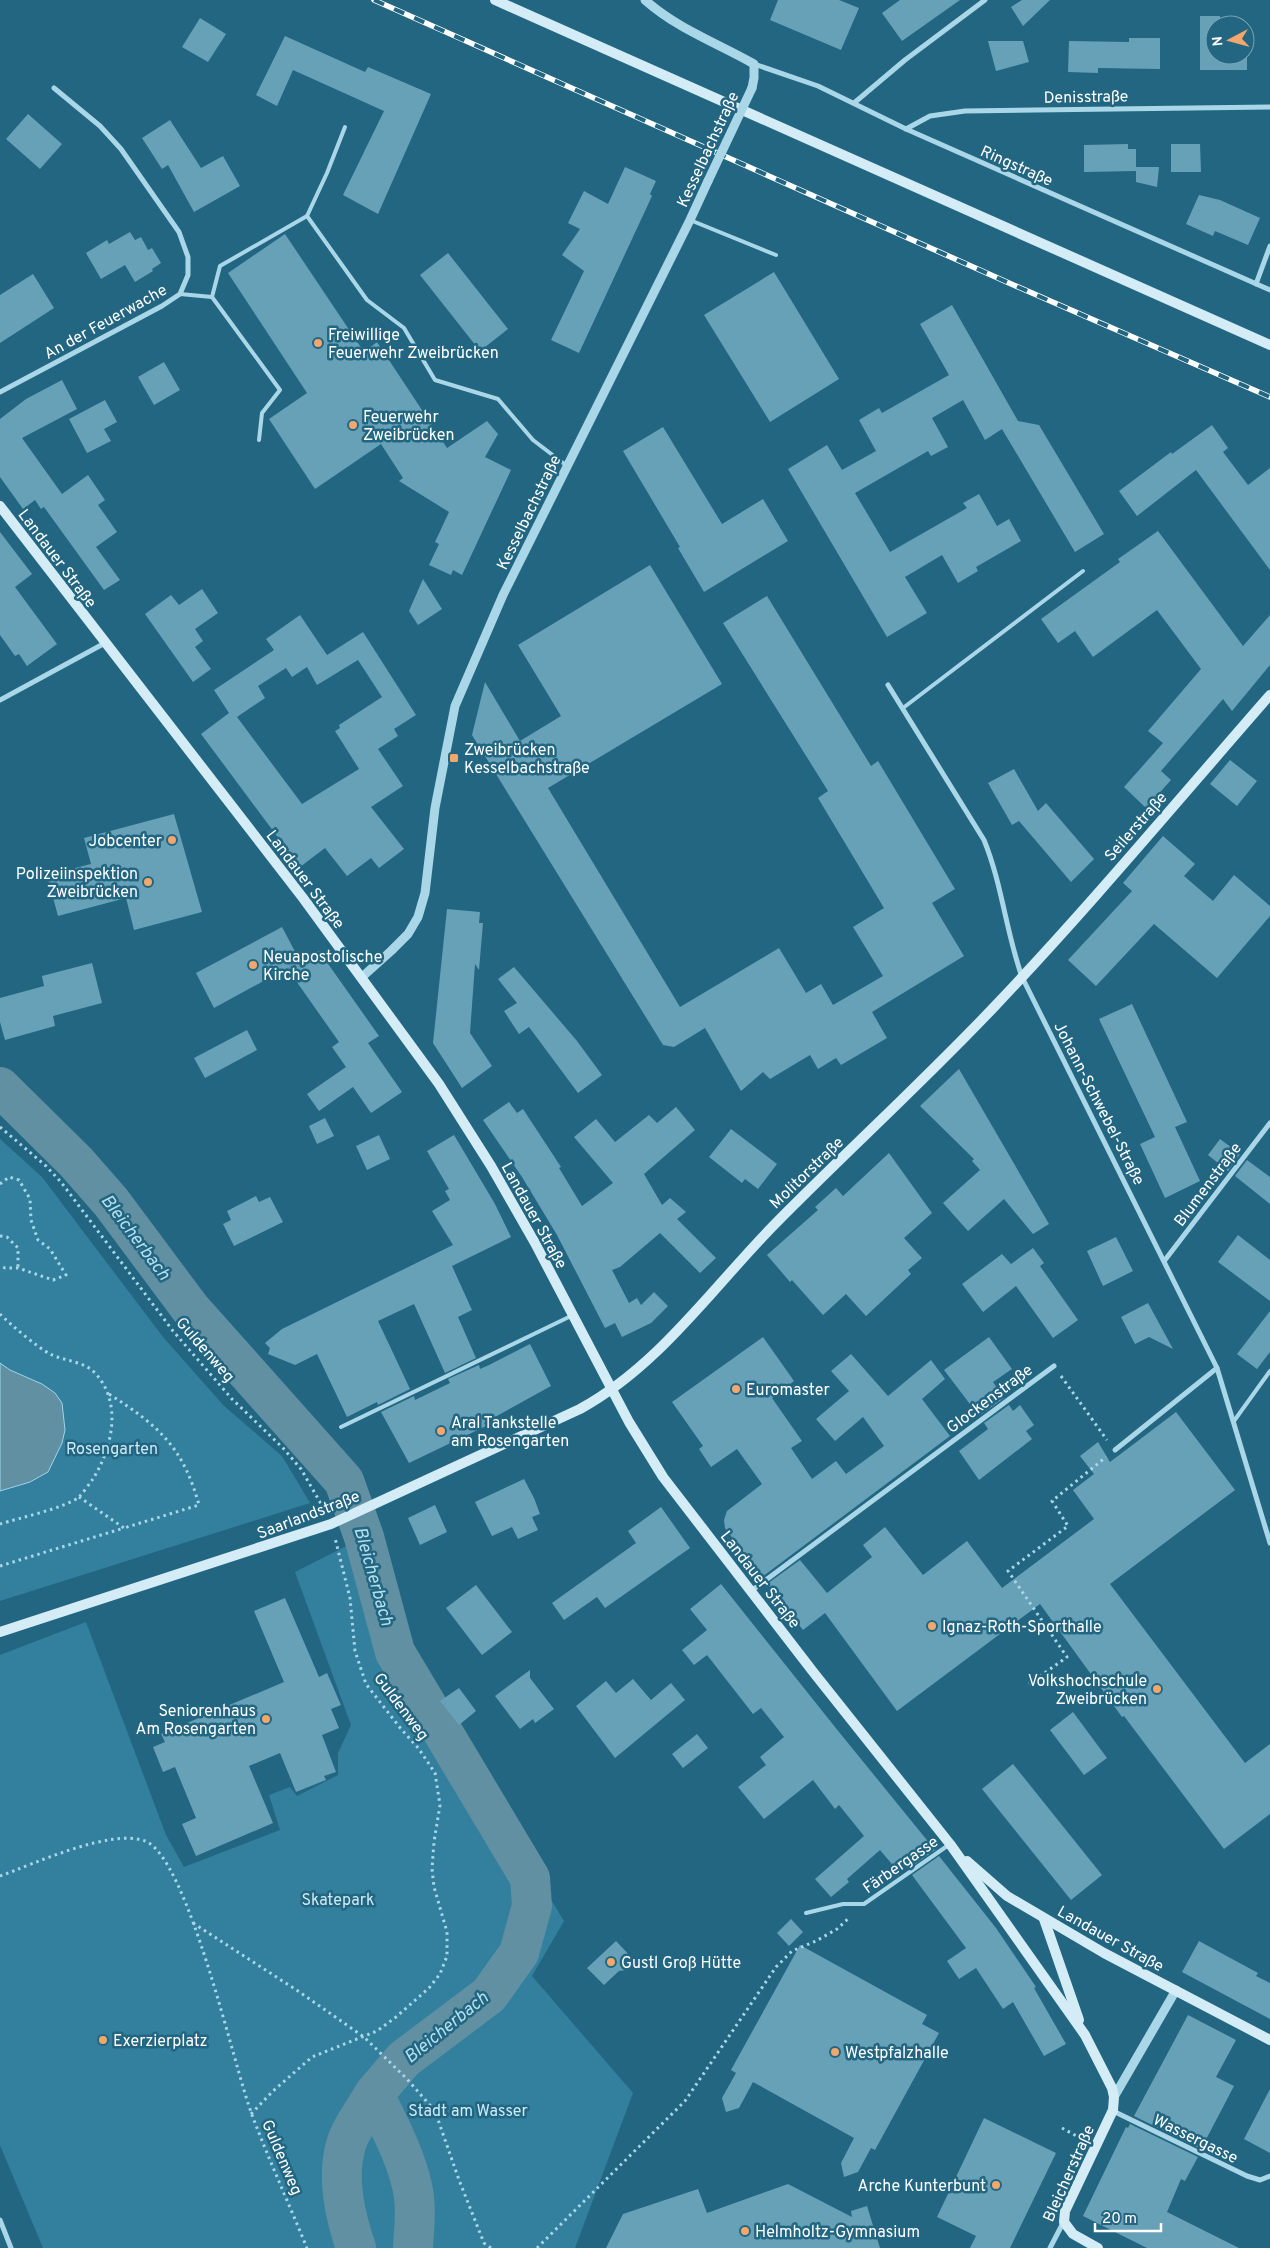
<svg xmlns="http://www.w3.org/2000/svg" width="1270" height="2248" font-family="Overpass,sans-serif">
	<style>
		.green { fill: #32809e }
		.water { fill: #6090a2; stroke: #9ed5e9 }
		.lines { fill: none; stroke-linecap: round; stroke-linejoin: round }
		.river { stroke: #6090a2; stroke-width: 40 }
		.building { fill: #67a1b8; fill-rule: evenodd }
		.path { stroke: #aad7e8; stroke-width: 3; stroke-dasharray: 2.5 4; stroke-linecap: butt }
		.service { stroke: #aad7e8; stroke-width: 4 }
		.minor { stroke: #aad7e8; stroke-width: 5 }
		.tertiary { stroke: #aad7e8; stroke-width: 9 }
		.secondary { stroke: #d4ecf6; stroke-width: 10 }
		.rail-casing { stroke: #fff; stroke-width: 5.5 }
		.rail { stroke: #226682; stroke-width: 4; stroke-dasharray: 11; stroke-linecap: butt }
		.tertiary-bridge { stroke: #aad7e8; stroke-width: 9 }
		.poi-dot { fill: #f3a76c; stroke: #226682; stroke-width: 2 }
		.labels { text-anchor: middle; stroke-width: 5; stroke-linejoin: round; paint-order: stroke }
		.street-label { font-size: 16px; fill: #fff; stroke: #226682 }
		.poi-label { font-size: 16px; fill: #fff; stroke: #226682; text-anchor: start }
		.park-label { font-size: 16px; fill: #cdebf6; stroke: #226682 }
		.water-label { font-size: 18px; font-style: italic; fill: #b5e0ef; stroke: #226682 }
	</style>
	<rect width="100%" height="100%" fill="#226682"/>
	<!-- green -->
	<g class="green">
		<path d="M0,1139L42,1177L163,1337L224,1406L282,1456L310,1503L0,1601Z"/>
		<path d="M372,1533L393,1623L420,1682L564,1921L532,1976L633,2093L575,2248H43L0,2145V1655L86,1622L166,1835L184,1867L280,1830L269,1795L290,1787L297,1796L338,1775V1753L351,1725L295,1572Z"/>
	</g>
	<!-- water -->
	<path class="water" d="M0,1363L10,1370L42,1384L55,1393L62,1403L65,1430L62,1443L48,1472L30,1482L0,1491Z"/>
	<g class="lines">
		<!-- river -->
		<g class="river">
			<path d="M0,1087L76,1162L111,1202L190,1308L344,1481L364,1537L395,1652L530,1878L532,1906L519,1953L489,1995L404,2059L374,2094C388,2124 405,2154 412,2186C417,2206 414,2228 413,2248"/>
			<path d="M356,2248C345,2216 336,2178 346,2145C350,2129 366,2109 374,2094"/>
		</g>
	</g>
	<!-- building -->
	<g class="building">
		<path d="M778,0H839L859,8L841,50L770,20Z"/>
		<path d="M900,0H960L902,41L882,13Z"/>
		<path d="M1022,0H1050L1023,26L1011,7Z"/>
		<path d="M1200,16H1220V25H1215V55H1245V39H1247V70H1200Z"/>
		<path d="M200,18L226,34L208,62L182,47Z"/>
		<path d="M285,36L365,72L368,67L431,94L378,214L343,195L384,111L293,70L277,106L256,95Z"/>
		<path d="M1129,38H1160V69L1098,68V73L1068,72L1069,41L1129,42Z"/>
		<path d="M988,41H1023L1029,62L996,71Z"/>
		<path d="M28,114L62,144L40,169L6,139Z"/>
		<path d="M170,120L201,168L223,156L240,186L194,212L168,165L162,169L142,138Z"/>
		<path d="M1128,144V149H1136V171L1084,172V145Z"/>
		<path d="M1171,144H1200L1201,172H1171Z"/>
		<path d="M625,167L656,181L650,194L652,196L579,353L551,340L584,271L562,255L580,229L568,223L584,191L608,204Z"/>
		<path d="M1136,167H1159L1157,187L1136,182Z"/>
		<path d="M1199,195L1220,200L1260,218L1248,245L1215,231L1213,236L1186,224Z"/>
		<path d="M130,232L135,240L141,237L148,250L152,248L161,263L152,269L153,271L135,282L125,265L101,279L86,253L107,240L109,244Z"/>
		<path d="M285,234L364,352L377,342L447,448L487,421L498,434L485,457L511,470L462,575L453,570L451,575L429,565L439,544L435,542L449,512L399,481L403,478L381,444L315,489L269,419L307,393L228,273Z"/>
		<path d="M448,253L508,329L480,351L420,275Z"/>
		<path d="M774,272L839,379L770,422L704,315Z"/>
		<path d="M33,274L54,308L0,343V295Z"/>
		<path d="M952,305L1018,421L1039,425L1104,534L1075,552L1002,429L985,440L963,400L932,418L948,447L931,456L928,451L855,493L890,552L967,508L963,503L979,494L997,526L1009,519L1021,541L976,567L978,571L958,583L942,555L905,577L927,613L887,637L788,469L827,445L842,470L876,451L859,420L879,408L882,413L949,375L920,324Z"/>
		<path d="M164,362L180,390L154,405L138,377Z"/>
		<path d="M62,380L77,409L22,438L62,494L88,475L105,500L98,505L117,532L96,547L120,580L104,590L44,507L41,509L35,500L23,509L0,477V419L26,399Z"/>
		<path d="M105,400L117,422L104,429L111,441L87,453L69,419Z"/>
		<path d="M1212,425L1228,448L1223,452L1248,485L1270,468V570L1196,470L1137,516L1119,491L1171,452L1172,454Z"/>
		<path d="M663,427L722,524L763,499L788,541L704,592L678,548L680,547L623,451Z"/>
		<path d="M1158,531L1243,646L1270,615V665L1232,711L1223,699L1161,771L1171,780L1146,808L1124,787L1163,743L1148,731L1201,669L1157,610L1093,657L1075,631L1058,643L1041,619L1120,562L1118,559Z"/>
		<path d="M0,532L32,574L15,587L57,644L27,666L19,654L15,656L0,635Z"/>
		<path d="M650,565L722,684L548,788L680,1007L779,948L806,993L821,984L833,1005L883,976L853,927L884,908L818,798L828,791L723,623L767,596L871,766L878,761L955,889L932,903L964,956L872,1012L887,1038L841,1065L836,1058L818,1069L810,1055L770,1079L763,1072L741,1091L705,1028L674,1047L663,1045L472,735L485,682L520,741L561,716L518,645Z"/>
		<path d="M423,579L442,609L418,625L409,611Z"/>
		<path d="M202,589L218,613L195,629L203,641L195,647L211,669L193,682L145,614L171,595L179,605Z"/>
		<path d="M300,615L327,655L363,632L416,715L394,729L398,736L378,749L403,786L371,807L404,849L379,868L371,858L347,876L325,848L300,867L201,734L229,713L214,690L274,650L266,639ZM358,660L382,697L339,725L340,728L335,731L359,769L302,804L237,717L265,698L258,686L286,668L292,677L307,667L317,685Z"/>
		<path d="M1230,760L1257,781L1237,806L1210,784Z"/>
		<path d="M1014,769L1038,811L1046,803L1094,859L1071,882L1019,821L1012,825L988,783Z"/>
		<path d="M174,814L202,912L134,930L126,898L58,916L47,875L91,864L84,838Z"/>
		<path d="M1163,836L1195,864L1184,876L1213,901L1234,875L1270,906V916L1217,978L1154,924L1096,986L1068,960L1132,891L1123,883Z"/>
		<path d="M447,909L480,912L479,923H483L479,970L475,964L470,1033L492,1066L462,1088L433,1043Z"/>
		<path d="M282,927L300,961L214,1008L196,973Z"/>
		<path d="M319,951L379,1036L368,1043L402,1092L371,1113L353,1087L319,1111L307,1094L346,1067L332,1047L339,1042L287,968Z"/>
		<path d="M92,963L102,1003L53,1016L55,1026L5,1040L0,1022V998L44,986L42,976Z"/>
		<path d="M514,967L577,1041L602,1075L578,1093L529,1027L519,1034L504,1011L517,1003L498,979Z"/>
		<path d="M1132,1004L1187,1122L1175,1127L1200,1181L1165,1198L1140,1144L1155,1137L1099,1019Z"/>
		<path d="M247,1030L257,1050L205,1078L194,1058Z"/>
		<path d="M959,1069L1049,1224L1033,1234L1004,1199L968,1231L943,1203L980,1170L972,1161L974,1159L920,1106Z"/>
		<path d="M509,1102L517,1113L523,1109L561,1167L559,1168L582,1206L613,1183L574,1137L596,1119L615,1142L649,1115L657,1123L676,1107L695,1130L644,1174L662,1205L670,1198L686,1212L677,1219L716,1258L700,1273L660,1233L620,1267L612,1270L629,1303L637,1298L641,1305L654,1292L668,1306L651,1323L622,1337L615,1323L605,1328L557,1235L522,1177L483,1120Z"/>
		<path d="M325,1118L334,1136L317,1144L309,1126Z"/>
		<path d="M731,1129L777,1164L758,1189L745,1179L742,1183L709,1157Z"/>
		<path d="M379,1135L390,1159L367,1170L356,1146Z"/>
		<path d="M454,1135L495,1204L511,1237L452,1266L472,1310L458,1317L476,1358L445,1373L414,1304L378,1321L410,1389L378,1405L377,1402L347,1417L317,1354L295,1365L268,1354L270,1348L265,1343L282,1329L453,1245L432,1211L450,1200L445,1191L449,1189L427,1151Z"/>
		<path d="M1220,1139L1240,1154L1228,1171L1208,1155Z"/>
		<path d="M889,1153L932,1213L904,1238L922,1258L908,1270L911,1274L866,1316L846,1294L823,1315L792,1280L790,1282L767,1255L818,1210L815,1207L836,1188L843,1196Z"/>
		<path d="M1247,1160L1270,1177V1204L1235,1176Z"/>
		<path d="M256,1196L259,1202L270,1197L283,1222L234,1246L223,1224L231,1220L227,1211Z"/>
		<path d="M1238,1235L1270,1260V1301L1218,1262Z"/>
		<path d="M1116,1237L1133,1271L1103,1286L1087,1251Z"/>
		<path d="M1033,1248L1044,1263L1040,1266L1078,1320L1053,1338L1016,1286L983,1312L962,1284L1002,1254L1011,1264Z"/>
		<path d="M1148,1303L1173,1349L1149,1337L1135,1344L1121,1317Z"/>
		<path d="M1270,1311V1352L1257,1369L1237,1354Z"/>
		<path d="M763,1337L794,1381L772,1398L802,1441L791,1448L812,1479L836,1461L846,1474L884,1446L863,1417L835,1441L816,1419L849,1391L831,1371L851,1354L888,1396L931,1360L945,1379L922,1399L950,1436L762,1577L725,1528L724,1520L727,1511L762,1484L737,1449L711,1467L699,1449L703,1446L672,1402Z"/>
		<path d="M989,1337L1012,1369L993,1382L1004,1398L979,1416L944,1370Z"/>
		<path d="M530,1344L551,1386L484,1423L486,1426L409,1463L381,1412L414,1396L415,1400L450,1383L448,1379L479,1365L480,1369L489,1365Z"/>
		<path d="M1009,1405L1013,1411L1020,1405L1034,1425L1026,1431L1032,1439L979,1480L959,1451L988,1429L984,1423Z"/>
		<path d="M1176,1412L1235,1490L1110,1584L1245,1763L1270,1744V1814L1224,1849L1124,1716L1122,1717L1040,1604L897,1711L825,1613L803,1630L767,1584L800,1560L827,1593L872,1557L863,1545L885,1527L923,1575L967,1541L1002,1588L1094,1519L1073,1490L1094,1474L1080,1456L1098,1442L1110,1462Z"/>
		<path d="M524,1479L534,1498L540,1514L532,1517L538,1530L518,1539L512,1527L492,1536L475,1502Z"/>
		<path d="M435,1505L447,1532L420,1545L408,1518Z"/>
		<path d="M661,1507L690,1548L605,1608L597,1597L564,1620L552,1603L636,1543L628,1531Z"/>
		<path d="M721,1584L839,1732L935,1850L908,1869L903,1863L896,1869L880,1850L847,1879L849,1882L831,1897L815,1879L864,1836L839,1805L835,1809L813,1780L764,1819L738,1787L766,1765L760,1757L784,1737L761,1708L753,1714L707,1655L694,1665L682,1650L707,1630L690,1609Z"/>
		<path d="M476,1585L512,1632L482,1655L446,1608Z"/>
		<path d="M285,1598L319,1677L327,1673L341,1705L331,1709L339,1728L322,1735L336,1772L324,1776L326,1780L296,1792L280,1753L249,1766L273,1823L196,1856L182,1824L196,1818L175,1767L163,1772L153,1747L165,1742L161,1734L284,1682L254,1611Z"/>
		<path d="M530,1670V1678L554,1709L535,1723L533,1719L520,1729L495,1696Z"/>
		<path d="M633,1679L651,1700L671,1683L685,1700L615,1758L576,1706L606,1681L616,1693Z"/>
		<path d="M459,1688L476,1711L459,1725L440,1701Z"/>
		<path d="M1073,1712L1107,1758L1084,1775L1050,1730Z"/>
		<path d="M697,1734L708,1748L683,1768L672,1754Z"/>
		<path d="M1013,1764L1102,1875L1071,1900L982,1789Z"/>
		<path d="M939,1856L996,1928L1036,1987L1034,1988L1066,2044L1044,2056L1013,2002L1003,2009L976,1968L959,1979L947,1961L966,1948L912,1875Z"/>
		<path d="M791,1919L803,1932L789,1946L777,1933Z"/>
		<path d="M616,1941L633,1959L627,1964L626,1970L619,1971L604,1985L587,1968Z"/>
		<path d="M1199,1941L1258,1973L1256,1976L1270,1983V2019L1182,1972Z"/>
		<path d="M800,1945L927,2015L922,2024L939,2033L875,2150L871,2148L858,2172L844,2177L841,2163L854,2138L753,2082L739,2108L726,2112L722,2098L736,2073L731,2070Z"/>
		<path d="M1188,2015L1236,2040L1216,2077L1234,2086L1201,2149L1134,2116Z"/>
		<path d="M1270,2089V2153L1244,2139Z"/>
		<path d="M984,2118L1056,2153L1010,2248H970L976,2236L937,2217Z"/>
		<path d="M1130,2124L1198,2157L1185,2181L1181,2179L1167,2212L1239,2248H1147L1083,2216L1126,2127L1128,2128Z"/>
		<path d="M788,2184L852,2217L851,2211L867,2206L880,2248H606L623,2214L698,2189L707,2213Z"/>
	</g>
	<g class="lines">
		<!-- path -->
		<g class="path">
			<path d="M0,1127L46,1166L61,1182L173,1331L232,1399L283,1448L301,1469L324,1509"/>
			<path d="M0,1184L9,1177L19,1180L30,1199L31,1220L38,1240L50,1249L66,1275L53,1280L18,1268H5L0,1265"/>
			<path d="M0,1236L7,1237L18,1248V1268"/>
			<path d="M0,1314C11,1325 37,1347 50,1354C64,1361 84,1361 95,1373C123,1403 112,1448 93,1479C89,1484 84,1492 79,1497C65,1508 19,1518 0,1524"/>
			<path d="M1061,1376L1107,1440"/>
			<path d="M109,1394C159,1426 183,1447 199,1505L124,1528"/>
			<path d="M0,1566L124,1528L79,1497"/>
			<path d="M1029,1684L1067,1657L1008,1571L1068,1526L1052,1501L1106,1457"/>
			<path d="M0,1876C34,1864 111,1828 145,1841C188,1857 234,2067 252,2115C269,2160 289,2204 307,2248"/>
			<path d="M193,1923L298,1991L364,2037L407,2079L435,2111L459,2180L484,2243L491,2248"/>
			<path d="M251,2114L273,2091L312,2057L377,2031L396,2017L429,1988L440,1974L447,1956V1932L434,1887L432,1869L434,1842L440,1805L435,1773L419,1749L401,1729L366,1684L355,1651L350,1598L335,1538"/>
			<path d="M1062,2128L1082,2139"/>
			<path d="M537,2248L685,2101L776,1967L792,1951L816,1941L837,1929L849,1918"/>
		</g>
		<!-- service -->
		<g class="service">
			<path d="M307,216L327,173L345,127"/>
			<path d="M690,220L776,255"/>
			<path d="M180,294L212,297"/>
			<path d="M259,440L262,413L280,390L212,297L220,266L307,216L367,300L404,328L435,380L498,399L533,440L567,466"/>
			<path d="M903,708L1083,571"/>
			<path d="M1234,1421L1270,1371"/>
			<path d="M341,1427L571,1316"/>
			<path d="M806,1913L843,1904H864L950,1844"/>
		</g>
		<!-- minor -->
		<g class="minor">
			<path d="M754,64L818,86L906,129L1270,290"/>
			<path d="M854,103L905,60L985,0"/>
			<path d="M906,129L930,116L965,111L1270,107"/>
			<path d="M1256,284L1270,246"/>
			<path d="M0,392L162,306L180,294L188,275V257L179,232L121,149L100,126L54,88"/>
			<path d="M888,685L984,840C1002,884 1006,932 1022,977L1217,1368L1270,1543"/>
			<path d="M0,700L105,643"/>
			<path d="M1165,1260L1270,1123"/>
			<path d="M1115,1450L1217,1368"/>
			<path d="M751,1591L1054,1366"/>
			<path d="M1113,2111L1247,2176L1260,2180L1270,2176"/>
			<path d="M0,2220L11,2248"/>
			<path d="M1050,2248L1063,2223"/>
		</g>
		<!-- tertiary -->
		<g class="tertiary">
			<path d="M645,0C678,29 715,42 754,64V78L752,88"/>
			<path d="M362,977L391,951L408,934L418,917L425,893L435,808L455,706L503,595L690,220L708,181"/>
			<path d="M1114,2097L1176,1990"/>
		</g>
		<!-- secondary -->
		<g class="secondary">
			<path d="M495,0L1270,345"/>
			<path d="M0,506L303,898L439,1084L491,1166L535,1243L629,1422L663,1477L814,1673L950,1844L1085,2035L1112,2088L1114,2097L1113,2110L1065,2211L1064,2222L1073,2234L1098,2248"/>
			<path d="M0,1632L331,1524L580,1409C659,1366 712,1288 775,1224C847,1151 924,1081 995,1006C1090,906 1179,799 1270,695"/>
			<path d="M967,1861L1007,1896L1104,1953L1270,2040"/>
			<path d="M1044,1919L1079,2020"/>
		</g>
		<!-- rail casing -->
		<g class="rail-casing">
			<path id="rail" d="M374,0L1009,283L1270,397"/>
		</g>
		<!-- rail -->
		<use href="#rail" class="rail"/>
		<!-- tertiary-bridge -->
		<path class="tertiary-bridge" d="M708,181L752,88"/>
	</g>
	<!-- markers -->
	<g class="poi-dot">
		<circle cx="318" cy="343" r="5"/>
		<circle cx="353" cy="425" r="5"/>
		<rect x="449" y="753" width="10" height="10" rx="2.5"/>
		<circle cx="172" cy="840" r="5"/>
		<circle cx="148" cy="882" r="5"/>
		<circle cx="253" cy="965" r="5"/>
		<circle cx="736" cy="1389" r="5"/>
		<circle cx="441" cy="1431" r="5"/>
		<circle cx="932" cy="1626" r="5"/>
		<circle cx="1157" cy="1689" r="5"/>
		<circle cx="266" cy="1719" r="5"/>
		<circle cx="611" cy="1962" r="5"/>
		<circle cx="103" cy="2040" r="5"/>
		<circle cx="835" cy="2052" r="5"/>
		<circle cx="996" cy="2185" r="5"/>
		<circle cx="745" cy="2231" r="5"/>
	</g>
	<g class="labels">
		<!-- street labels -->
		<g class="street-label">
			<text transform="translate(1086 96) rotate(-1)" y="6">Denisstraße</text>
			<text transform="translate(707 149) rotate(-65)" y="6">Kesselbachstraße</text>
			<text transform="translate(1017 165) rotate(24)" y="6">Ringstraße</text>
			<text transform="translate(105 321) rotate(-29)" y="6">An der Feuerwache</text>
			<text transform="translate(528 512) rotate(-64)" y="6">Kesselbachstraße</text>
			<text transform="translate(58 558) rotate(53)" y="6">Landauer Straße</text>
			<text transform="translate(1135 826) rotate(-49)" y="6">Seilerstraße</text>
			<text transform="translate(306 879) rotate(53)" y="6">Landauer Straße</text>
			<text transform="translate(1100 1103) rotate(63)" y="6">Johann-Schwebel-Straße</text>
			<text transform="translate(806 1172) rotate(-44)" y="6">Molitorstraße</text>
			<text transform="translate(1207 1184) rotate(-53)" y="6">Blumenstraße</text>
			<text transform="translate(535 1215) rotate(61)" y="6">Landauer Straße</text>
			<text transform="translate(206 1349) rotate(49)" y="6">Guldenweg</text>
			<text transform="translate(989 1398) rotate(-37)" y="6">Glockenstraße</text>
			<text transform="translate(308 1514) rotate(-21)" y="6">Saarlandstraße</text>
			<text transform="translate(761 1579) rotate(52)" y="6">Landauer Straße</text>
			<text transform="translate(402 1706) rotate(53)" y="6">Guldenweg</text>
			<text transform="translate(900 1864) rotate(-35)" y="6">Färbergasse</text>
			<text transform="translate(1111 1938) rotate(29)" y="6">Landauer Straße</text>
			<text transform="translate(1196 2138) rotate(26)" y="6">Wassergasse</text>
			<text transform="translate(283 2157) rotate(67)" y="6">Guldenweg</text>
			<text transform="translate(1068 2173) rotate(-66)" y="6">Bleicherstraße</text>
		</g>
		<!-- poi labels -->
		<g class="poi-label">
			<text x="328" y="340">Freiwillige<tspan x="328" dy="18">Feuerwehr Zweibrücken</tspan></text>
			<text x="363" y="422">Feuerwehr<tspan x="363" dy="18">Zweibrücken</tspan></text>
			<text x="464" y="755">Zweibrücken<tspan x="464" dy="18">Kesselbachstraße</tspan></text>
			<text x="162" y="846" text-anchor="end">Jobcenter</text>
			<text x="138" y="879" text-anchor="end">Polizeiinspektion<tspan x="138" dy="18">Zweibrücken</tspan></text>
			<text x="263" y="962">Neuapostolische<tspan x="263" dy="18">Kirche</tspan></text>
			<text x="746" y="1395">Euromaster</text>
			<text x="451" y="1428">Aral Tankstelle<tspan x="451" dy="18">am Rosengarten</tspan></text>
			<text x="942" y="1632">Ignaz-Roth-Sporthalle</text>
			<text x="1147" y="1686" text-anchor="end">Volkshochschule<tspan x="1147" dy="18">Zweibrücken</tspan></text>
			<text x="256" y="1716" text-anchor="end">Seniorenhaus<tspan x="256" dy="18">Am Rosengarten</tspan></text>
			<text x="621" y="1968">Gustl Groß Hütte</text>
			<text x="113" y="2046">Exerzierplatz</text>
			<text x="845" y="2058">Westpfalzhalle</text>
			<text x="986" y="2191" text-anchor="end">Arche Kunterbunt</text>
			<text x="755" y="2237">Helmholtz-Gymnasium</text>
		</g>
		<!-- park labels -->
		<g class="park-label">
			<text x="112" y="1454">Rosengarten</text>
			<text x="338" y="1905">Skatepark</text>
			<text x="468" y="2116">Stadt am Wasser</text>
		</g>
		<!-- water labels -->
		<g class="water-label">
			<text transform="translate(136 1237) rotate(53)" y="6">Bleicherbach</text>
			<text transform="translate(374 1576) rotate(74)" y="6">Bleicherbach</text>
			<text transform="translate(446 2027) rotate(-39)" y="6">Bleicherbach</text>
		</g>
	</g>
	<!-- north arrow -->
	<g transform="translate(1230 40) rotate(264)"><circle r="24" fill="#226682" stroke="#7aa3b4"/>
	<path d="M0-4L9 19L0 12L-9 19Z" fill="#f3a76c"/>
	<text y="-8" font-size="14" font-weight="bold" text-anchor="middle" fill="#ffffff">N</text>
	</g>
	<!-- scale -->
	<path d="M1095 2223v8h66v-8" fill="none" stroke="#ffffff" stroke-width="2.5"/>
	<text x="1102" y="2223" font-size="15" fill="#ffffff" stroke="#226682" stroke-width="4" paint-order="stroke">20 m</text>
</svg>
